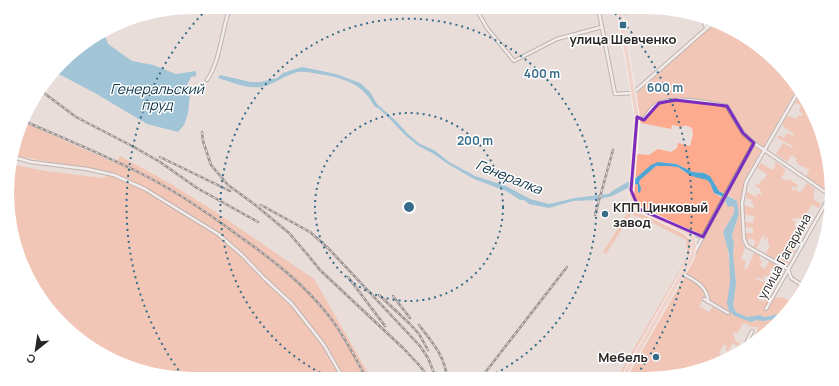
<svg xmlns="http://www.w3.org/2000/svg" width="839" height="386" font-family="Manrope,sans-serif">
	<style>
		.green { fill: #fdaa8e; fill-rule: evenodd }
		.water { fill: #4da6d4 }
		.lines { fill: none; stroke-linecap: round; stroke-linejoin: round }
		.minor-casing { stroke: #8e8380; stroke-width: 4.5 }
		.primary-casing { stroke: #fff; stroke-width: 6 }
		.minor { stroke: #fff; stroke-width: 2.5 }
		.primary { stroke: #facbbb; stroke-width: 4 }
		.rail-casing { stroke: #423d3c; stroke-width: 2.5 }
		.rail { stroke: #fff; stroke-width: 1; stroke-dasharray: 3; stroke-linecap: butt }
		.marked { fill: none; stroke: #7b2cbf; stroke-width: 3; stroke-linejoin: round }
		.ring { fill: none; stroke: #376c88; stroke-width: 2; stroke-dasharray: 2 4 }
		.poi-dot { fill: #376c88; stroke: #fff; stroke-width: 1.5 }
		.labels { text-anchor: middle; stroke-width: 3; stroke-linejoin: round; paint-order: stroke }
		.poi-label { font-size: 13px; font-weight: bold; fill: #2a2625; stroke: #fff }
		.street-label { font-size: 13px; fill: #2a2625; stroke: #fff }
		.water-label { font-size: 14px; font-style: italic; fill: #093144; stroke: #fff }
		.centre { fill: #376c88; stroke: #fff; stroke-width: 2 }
		.ring-label { font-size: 12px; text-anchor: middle; font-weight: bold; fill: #376c88; stroke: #fff; stroke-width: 3; stroke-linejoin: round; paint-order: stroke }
	</style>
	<rect width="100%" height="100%" fill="#e8ddd9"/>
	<!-- green -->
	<g class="green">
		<path d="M716,21L777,61L796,90L744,181L741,203L742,242L745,248L741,259L746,261L744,268L747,269L754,253L760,256L759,259L762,261L760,266L765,269L769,261L776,265L774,269L771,268L769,274L776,278L775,280L765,275L763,280L757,277L756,279L763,282L764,281L767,282L757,298L764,302L766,298L769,299L781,297L794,302L795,300L791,298L798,286L803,290L791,308H789L783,313L765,317L759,315L747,317L736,312L733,306L736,282L733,254L734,244L732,235L739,215L732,197L719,191L710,176L704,173L693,172L676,164L658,162L634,179L637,154L649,155L658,149L671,152L677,148L678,143L690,146L693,134L692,128L685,125L682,127L672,125L671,129L641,123C637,114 634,100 639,91Z"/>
		<path d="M799,96L802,98L818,122L831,188L829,192L807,177L806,176L810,170L797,164L798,163L796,161L797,159L792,155L787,162L776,154L783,143L792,148L794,147L777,138L779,135L784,138L787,133L793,136L794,134L784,127L782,124L787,116H789L796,119L799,115L802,116L803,114L799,111L801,105L795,103Z"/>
		<path d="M23,122L115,163L120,156L124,158L171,184L211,209L314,279L371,378L193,379L122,365L70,333L32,286L11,229V164L45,171L104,178L109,173L27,158L11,157Z"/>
		<path d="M776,162L786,170L781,178L787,181L788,179L798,185L796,188L793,186L791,189L794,191L795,189L800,193L807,183L815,189L813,195L815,196L813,199L821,204L818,208L812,204L804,219L803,218L802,220L797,217L796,219L793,218L792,220L796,222L794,225L798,228L790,239L792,241L789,247L795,251L794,254L785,249L780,257L789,262L787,264H785L769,256L766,253L770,245L767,243L769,239L767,238L765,240L764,239L765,236L763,235L756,249L753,247L756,242L750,237L747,242L745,239L746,233H753V228L746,227L745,222L753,223L754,216L745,215L744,205L753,208L754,204L751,203L752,200L746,198L747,192L756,197L758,193L761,195L762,193L760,191L761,189L755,186L756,184L759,185L762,179L764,180L767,174L757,168L761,163L772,170L776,165L774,164Z"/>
		<path d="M660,165L678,167L684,172L707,180L710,183L714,193C719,197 724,197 726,204L734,206V213L723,232C728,249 730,262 730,279C730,290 726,300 729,311L755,322L757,320L763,321L782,318L776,324L771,323L768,330H769L759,340L749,347L759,327H750L749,325L743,323L737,334L734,332L733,335L735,337L734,340L740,344L738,346L733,343L728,351L725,349L727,346L724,344L719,353L722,356L721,359L724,361L717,365L671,377L626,378L706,236L648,212C637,205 632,198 633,185L636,184L638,185V188L640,189L641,188L639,183C642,175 652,167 660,165ZM705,297L729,311L726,315L712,307L709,312L699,306Z"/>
		<path d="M629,211H633C647,217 686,228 691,243C693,249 691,255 688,261L621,378H617L688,256L686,240L653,223L631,214L606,254L603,252Z"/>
	</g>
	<!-- water -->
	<g class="water">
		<path d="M104,34L108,44L132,61L153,65L176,74L196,71V76L191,77L187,85L190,93L188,113L184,125L178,132L147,124L95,93L55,72L71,53Z"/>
		<path d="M302,67L336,74L360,83L370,92L377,104L396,121L408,134L420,144L434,150L449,162L475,176L506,186L530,199L549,204L575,198L608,194L622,185L636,178L651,165L658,162L676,164L693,172L704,173L710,176L719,191L737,201L739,214L732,235L734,244L733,254L736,283L733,306L736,312L747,317L759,315L765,317L783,313L789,308H791L782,318L763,321L757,320L751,322L735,316L729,311L727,303L730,281L729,254L723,232L734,213V206L728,207L725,200L721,196L714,193L710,183L707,180L691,176L678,167L668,166H656L640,180L639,183L641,188L640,193L638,192V185L636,184L612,196L596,200L573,201L549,208L529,204L524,200H520L506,191L474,179L448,164L434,154L417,145L405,135L388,117L378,108L375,107C372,103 370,98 366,94C355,81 335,76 319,74C311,73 305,71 298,72C284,75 276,84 261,87C246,89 232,82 218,78L220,75L251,82H261L277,78L283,73Z"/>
	</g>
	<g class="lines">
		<!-- minor casing -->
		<g class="minor-casing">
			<g id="minor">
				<path d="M475,7L487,28L514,61L557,39L602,27"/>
				<path d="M598,7L615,94L633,93L715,21"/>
				<path d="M620,13L651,8"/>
				<path d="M702,18L705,25L707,28"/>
				<path d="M207,80C220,62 222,29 230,7"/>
				<path d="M798,92L746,182L742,203L744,239L747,246L788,269L791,278L805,287"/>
				<path d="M638,117L644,119C648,113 652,106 659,103C676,96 710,102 727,106L743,133L754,143L831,196"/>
				<path d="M11,159L17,158L31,162L87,169L114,175L145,189L218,234L242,255L264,278L292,304L324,345L343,378"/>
				<path d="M687,232L703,237"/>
				<path d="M693,255L727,192L754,143"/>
				<path d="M683,274C694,280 708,286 708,302"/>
				<path d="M704,299L728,313"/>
				<path d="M766,309L832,192"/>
				<path d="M743,350L752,331"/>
			</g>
		</g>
		<!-- primary casing -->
		<g class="primary-casing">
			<path id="primary" d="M619,7L637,117L631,195L633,202L639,209L687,232L693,239L694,247L692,257L623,378"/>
		</g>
		<!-- minor -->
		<use href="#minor" class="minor"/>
		<!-- primary -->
		<use href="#primary" class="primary"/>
		<!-- rail casing -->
		<g class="rail-casing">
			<g id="rail">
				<path d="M40,90L76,117L134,147L160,162L197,188L258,222"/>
				<path d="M24,121C63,138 102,154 140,173C175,190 208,213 239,236C273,260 304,284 329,316C344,335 355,357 366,378"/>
				<path d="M202,132L203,141L211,165L228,185L254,204L289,233L307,254L320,270L403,348L420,366L429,378"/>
				<path d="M160,157L230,191"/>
				<path d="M261,205L310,232L328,248L420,346L428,358L436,378"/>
				<path d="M595,215L613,150"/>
				<path d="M348,277L385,326"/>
				<path d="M379,295L409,323L419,334L428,350"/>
				<path d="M393,296L410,318"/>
				<path d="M419,325C432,342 445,356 447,378"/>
				<path d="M458,378V377"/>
				<path d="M481,378L567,267"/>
			</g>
		</g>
		<!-- rail -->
		<use href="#rail" class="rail"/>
	</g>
	<!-- marked area -->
	<path d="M0 0H839V386H0ZM675,100L727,106L743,133L754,143L703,237L639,209L631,190L637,117L644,120L659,103Z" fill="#e8ddd9" fill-opacity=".55" fill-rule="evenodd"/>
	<path class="marked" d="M675,100L727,106L743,133L754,143L703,237L639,209L631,190L637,117L644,120L659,103Z"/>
	<!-- distance rings -->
	<g class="ring">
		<circle cx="409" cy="207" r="94"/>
		<path d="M331 378A188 188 0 1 1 488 377"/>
		<path d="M182 375A283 283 0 0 1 207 9M611 9A283 283 0 0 1 635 377"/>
	</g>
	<!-- markers -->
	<g class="poi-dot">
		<rect x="619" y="21" width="8" height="8" rx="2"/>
		<circle cx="605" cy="214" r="4"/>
		<circle cx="656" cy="357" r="4"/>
	</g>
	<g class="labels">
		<!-- poi labels -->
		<g class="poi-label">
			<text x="623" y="44">улица Шевченко</text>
			<text x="613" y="212" text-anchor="start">КПП Цинковый<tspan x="613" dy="15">завод</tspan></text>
			<text x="648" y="362" text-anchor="end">Мебель</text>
		</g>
		<!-- street labels -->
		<g class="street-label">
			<text transform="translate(784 256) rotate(-61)" y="5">улица Гагарина</text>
		</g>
		<!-- water labels -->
		<g class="water-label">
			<text x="157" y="94">Генеральский<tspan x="157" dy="16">пруд</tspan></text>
			<text transform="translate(509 177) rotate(22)" y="5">Генералка</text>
		</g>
	</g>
	<!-- crop -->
	<path d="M0 0H839V386H0ZM193 14H646A179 179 0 0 1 825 193V193A179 179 0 0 1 646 372H193A179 179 0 0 1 14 193V193A179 179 0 0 1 193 14Z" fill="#fff" fill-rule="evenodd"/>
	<circle cx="409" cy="207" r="6" class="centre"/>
	<g class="ring-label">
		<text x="542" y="78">400 m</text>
		<text x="665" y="92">600 m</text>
		<text x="475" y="145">200 m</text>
	</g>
	<!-- north arrow -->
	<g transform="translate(36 350) rotate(210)" stroke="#ffffff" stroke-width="3" paint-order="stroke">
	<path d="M0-3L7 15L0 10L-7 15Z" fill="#2a2625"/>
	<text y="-6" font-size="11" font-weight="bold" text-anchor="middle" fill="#2a2625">С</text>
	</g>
</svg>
